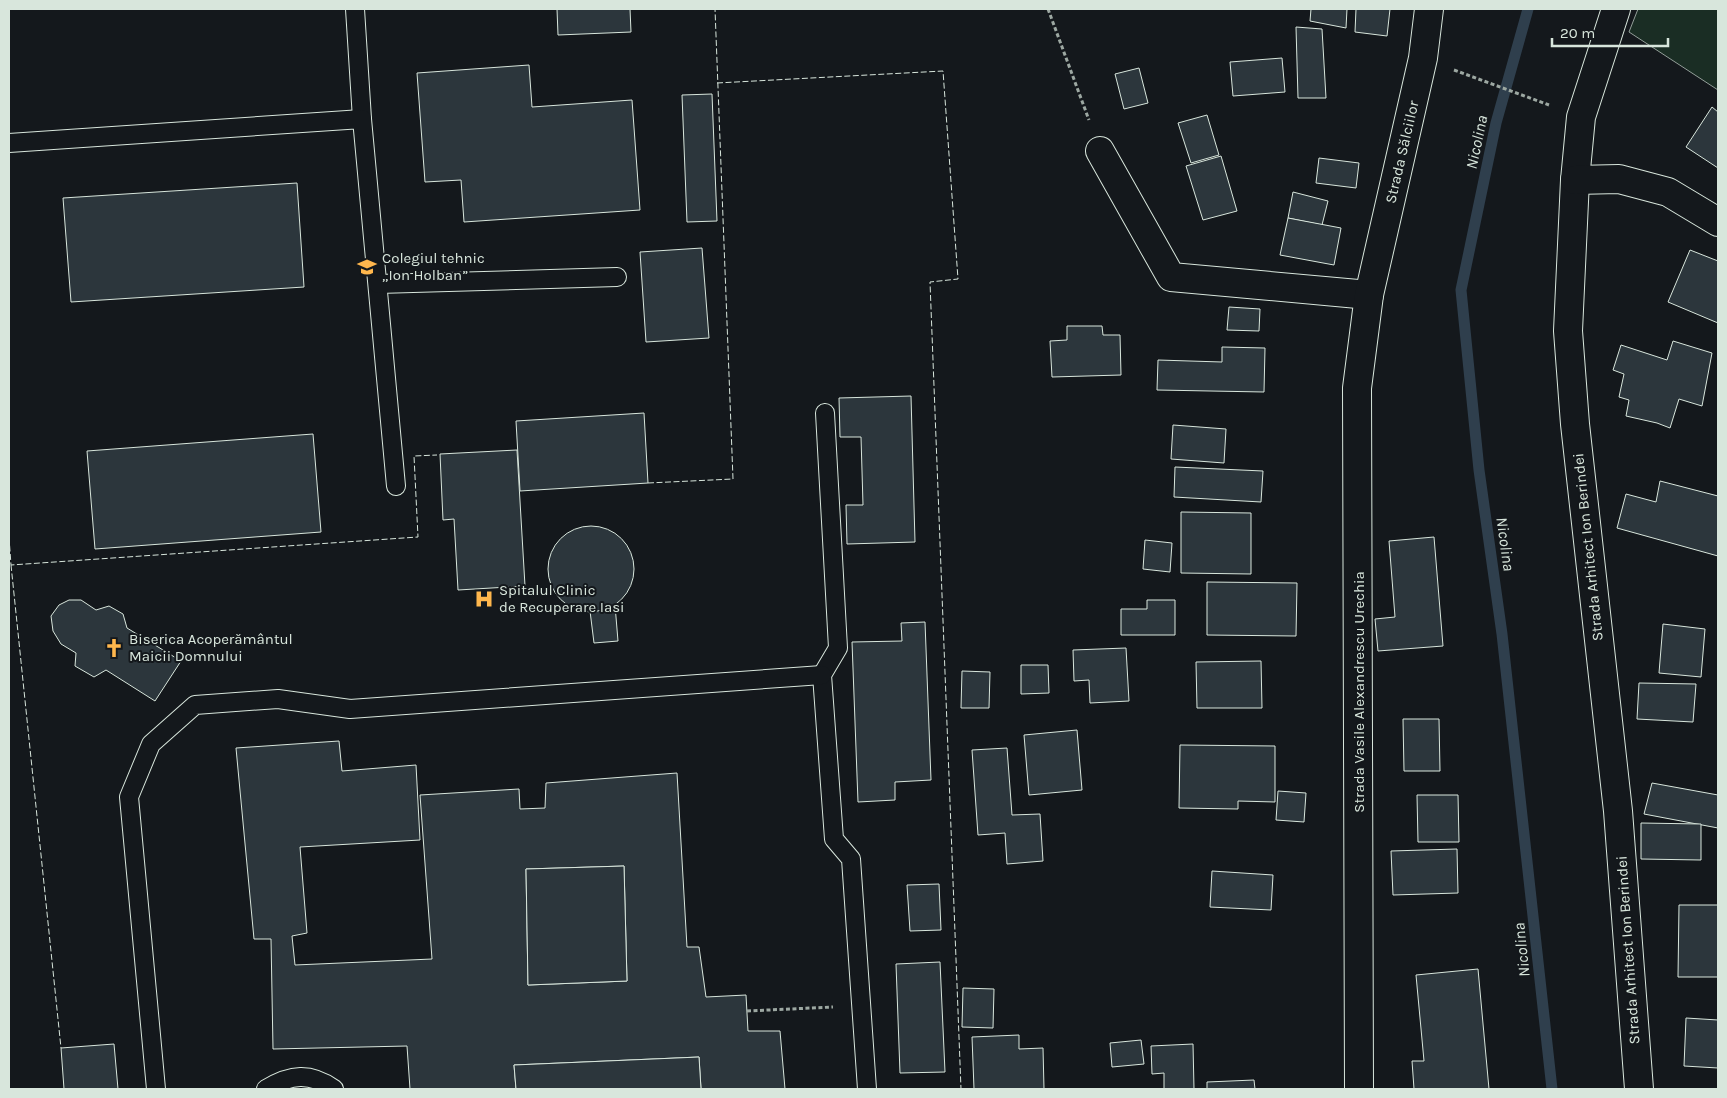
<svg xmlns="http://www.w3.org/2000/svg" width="1727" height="1098" font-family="Karla,sans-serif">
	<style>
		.green { fill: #1a2d24; stroke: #939e99 }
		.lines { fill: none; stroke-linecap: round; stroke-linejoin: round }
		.stream { stroke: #2f3f4d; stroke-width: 11 }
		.building { fill: #2c363c; stroke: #d8e6dc; fill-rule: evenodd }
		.lane-casing { stroke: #d8e6dc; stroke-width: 20 }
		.street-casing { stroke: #d8e6dc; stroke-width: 30 }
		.path { stroke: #9da8a2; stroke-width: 3; stroke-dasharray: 4 2.5; stroke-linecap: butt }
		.lane { stroke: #14181c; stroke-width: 18 }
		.street { stroke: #14181c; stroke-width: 28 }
		.fence { stroke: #d8e6dc; stroke-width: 1; stroke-dasharray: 6 2.5; stroke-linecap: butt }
		.labels { text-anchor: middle; stroke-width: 4; stroke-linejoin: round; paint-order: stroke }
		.street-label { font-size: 15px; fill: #d8e6dc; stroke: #14181c }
		.poi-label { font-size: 15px; fill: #d8e6dc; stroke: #14181c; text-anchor: start }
		.water-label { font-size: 16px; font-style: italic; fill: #d8e6dc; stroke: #14181c }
	</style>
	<rect width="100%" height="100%" fill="#14181c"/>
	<!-- green -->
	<path class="green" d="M1638,9H1718V90L1629,32Z"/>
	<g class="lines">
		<!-- stream -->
		<path class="stream" d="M1528,9L1496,123L1461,290L1479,470L1502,634L1552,1089"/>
	</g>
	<!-- building -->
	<g class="building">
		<path d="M557,9H630L631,32L558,35Z"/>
		<path d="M1311,9H1347L1346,28L1310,21Z"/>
		<path d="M1356,9H1390L1387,36L1355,32Z"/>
		<path d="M1296,27L1322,29L1326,98H1298Z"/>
		<path d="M1282,58L1285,92L1233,96L1230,62Z"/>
		<path d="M529,65L532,107L632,100L640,210L464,222L461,180L425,182L417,73Z"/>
		<path d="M1139,68L1148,103L1124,109L1115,74Z"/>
		<path d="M712,94L717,221L687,222L682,95Z"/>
		<path d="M1712,107L1718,112V168L1686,147Z"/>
		<path d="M1207,115L1219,155L1191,163L1178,123Z"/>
		<path d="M1221,156L1237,211L1203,220L1186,166Z"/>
		<path d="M1319,158L1359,163L1356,188L1316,183Z"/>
		<path d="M297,183L304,287L71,302L63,198Z"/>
		<path d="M1293,192L1328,201L1322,225L1288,218Z"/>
		<path d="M1288,218L1341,228L1334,265L1280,255Z"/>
		<path d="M702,248L709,338L646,342L640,252Z"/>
		<path d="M1690,250L1718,261V323L1668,302Z"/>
		<path d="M1229,307L1260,309L1259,331L1227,330Z"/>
		<path d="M1067,326H1102L1103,335H1120L1121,375L1052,377L1050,341L1067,340Z"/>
		<path d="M1673,341L1712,353L1702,406L1679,399L1670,428L1657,423L1626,416L1629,400L1619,397L1624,374L1613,370L1621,345L1667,360Z"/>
		<path d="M1222,347L1265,348L1264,392L1157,390L1158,360L1222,362Z"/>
		<path d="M911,396L915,542L847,544L846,505H863L861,437H840L839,398Z"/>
		<path d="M644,413L648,483L520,491L516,421Z"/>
		<path d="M1173,425L1226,429L1224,463L1171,459Z"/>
		<path d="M313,434L321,532L95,549L87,451Z"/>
		<path d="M517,450L525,586L458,590L454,519L443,520L440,454Z"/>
		<path d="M1175,467L1263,471L1261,502L1174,497Z"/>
		<path d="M1660,481L1718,496V556L1617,528L1626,494L1656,502Z"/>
		<path d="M1181,512L1251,513V574L1181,573Z"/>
		<circle cx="591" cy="569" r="43"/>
		<path d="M1434,537L1443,646L1378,651L1375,619L1395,617L1389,541Z"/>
		<path d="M1145,540L1172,543L1170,572L1143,569Z"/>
		<path d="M1207,582L1297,583L1296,636L1207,635Z"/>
		<path d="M69,600H81L96,610L109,606L123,614L127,628L181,661L155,701L106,670L94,677L75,666L76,653L61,644L53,631L51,616L59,605Z"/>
		<path d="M1147,600H1175V635H1121V609H1147Z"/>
		<path d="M615,605L618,641L594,643L590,611H598Z"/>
		<path d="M925,622L931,780L895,782V800L858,802L852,642L902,641L901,623Z"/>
		<path d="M1663,624L1705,629L1701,677L1659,673Z"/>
		<path d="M1126,648L1129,701L1090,703L1089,680L1074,681L1073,650Z"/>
		<path d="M1261,661L1262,708H1197L1196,662Z"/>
		<path d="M1021,665H1048L1049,693L1021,694Z"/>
		<path d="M962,671L990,672L989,708H961Z"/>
		<path d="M1639,683L1696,684L1693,722L1637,719Z"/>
		<path d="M1403,719H1439L1440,771H1404Z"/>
		<path d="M1077,730L1082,790L1029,795L1024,735Z"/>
		<path d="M339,741L342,771L416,765L420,840L300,847L307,933L292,936L295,965L432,959L420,795L519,789L520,809L545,808L546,783L677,773L687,947H699L706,997L746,995L748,1031H780L785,1089H701L699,1057L514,1065L516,1089H410L407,1046L273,1049L271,939H254L236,748ZM624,866L627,981L528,985L526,869Z"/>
		<path d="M1180,745L1275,746V802L1238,801V809L1179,808Z"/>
		<path d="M1007,748L1012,815L1040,814L1043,861L1007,864L1005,833L978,835L972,750Z"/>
		<path d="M1652,783L1718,795V828L1644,814Z"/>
		<path d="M1278,791L1306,793L1304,822L1276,820Z"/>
		<path d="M1417,795H1458L1459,842H1418Z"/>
		<path d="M1641,823L1701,824V860L1641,859Z"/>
		<path d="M1457,849L1458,893L1393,895L1391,851Z"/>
		<path d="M624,866L627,981L528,985L526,869Z"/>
		<path d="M1212,871L1273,875L1271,910L1210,907Z"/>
		<path d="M939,884L941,930L910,931L907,885Z"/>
		<path d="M1679,905H1718V977H1678Z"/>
		<path d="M940,962L945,1072L900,1073L896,964Z"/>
		<path d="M1478,969L1489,1089H1414L1412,1061H1424L1416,975Z"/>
		<path d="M963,988L994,989L993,1028L962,1027Z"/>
		<path d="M1686,1018L1718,1020V1068L1684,1066Z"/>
		<path d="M1019,1035V1049L1043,1048L1044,1089H974L972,1037Z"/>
		<path d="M1141,1040L1144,1064L1112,1067L1110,1043Z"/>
		<path d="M114,1044L118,1089H64L61,1048Z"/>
		<path d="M1193,1044L1194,1089H1164V1073L1152,1074L1151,1046Z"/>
		<path d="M699,1057L701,1089H516L514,1065Z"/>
		<path d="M1254,1080L1255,1089H1207V1082Z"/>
	</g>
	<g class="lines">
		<!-- lane casing -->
		<g class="lane-casing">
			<g id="lane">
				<path d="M355,9L362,119"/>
				<path d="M9,143L362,119L396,486"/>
				<path d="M378,284L617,277"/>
				<path d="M825,413L838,648L822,675L834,839L851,859L867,1089"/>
				<path d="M156,1089L129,797L151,744L195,705L278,699L350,709L822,675"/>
				<path d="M266,1089C291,1074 310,1072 334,1089"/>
			</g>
		</g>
		<!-- street casing -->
		<g class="street-casing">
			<g id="street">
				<path d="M1616,9L1581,117L1575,180L1568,331L1575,424L1618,811L1639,1089"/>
				<path d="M1100,151L1171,277L1369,295"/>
				<path d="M1575,180L1619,179L1668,192L1718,222"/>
				<path d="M1359,1089L1357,388L1369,295L1423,58L1429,9"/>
			</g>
		</g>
		<!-- path -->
		<g class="path">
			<path d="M1048,9L1089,120"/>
			<path d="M1454,70L1549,105"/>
			<path d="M747,1011L833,1007"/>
		</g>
		<!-- lane -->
		<use href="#lane" class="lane"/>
		<!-- street -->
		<use href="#street" class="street"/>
		<!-- fence -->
		<g class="fence">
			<path d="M717,83L943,71L958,279L930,282L961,1089"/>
			<path d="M648,483L733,479L715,9"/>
			<path d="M9,537L11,565L418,537L414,456L437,455"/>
			<path d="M11,565L61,1048"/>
		</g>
	</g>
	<!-- icons -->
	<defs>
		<g id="school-bare" transform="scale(1.5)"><path d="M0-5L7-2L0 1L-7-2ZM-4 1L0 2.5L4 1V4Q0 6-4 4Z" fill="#ffb74d" stroke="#14181c" stroke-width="2.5" paint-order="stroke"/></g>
		<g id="hospital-bare" transform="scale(1.5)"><path d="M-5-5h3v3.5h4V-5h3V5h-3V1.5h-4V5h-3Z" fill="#ffb74d" stroke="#14181c" stroke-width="2.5" paint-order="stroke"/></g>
		<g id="church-bare" transform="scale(1.5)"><path d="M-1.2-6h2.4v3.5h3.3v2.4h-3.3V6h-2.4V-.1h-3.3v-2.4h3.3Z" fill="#ffb74d" stroke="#14181c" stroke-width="2.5" paint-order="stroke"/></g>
	</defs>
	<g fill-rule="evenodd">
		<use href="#school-bare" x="367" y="267"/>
		<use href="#hospital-bare" x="484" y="599"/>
		<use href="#church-bare" x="114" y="648"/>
	</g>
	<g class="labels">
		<!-- street labels -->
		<g class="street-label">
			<text transform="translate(1402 152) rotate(-77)" y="5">Strada Sălciilor</text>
			<text transform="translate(1588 547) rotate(-96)" y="5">Strada Arhitect Ion Berindei</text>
			<text transform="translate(1359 692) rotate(-90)" y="5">Strada Vasile Alexandrescu Urechia</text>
			<text transform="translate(1628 950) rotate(-94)" y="5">Strada Arhitect Ion Berindei</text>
		</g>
		<!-- poi labels -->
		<g class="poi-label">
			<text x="382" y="263">Colegiul tehnic<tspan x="382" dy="17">„Ion Holban”</tspan></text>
			<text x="499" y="595">Spitalul Clinic<tspan x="499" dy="17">de Recuperare Iasi</tspan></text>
			<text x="129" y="644">Biserica Acoperământul<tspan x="129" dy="17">Maicii Domnului</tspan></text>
		</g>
		<!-- water labels -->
		<g class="water-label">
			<text transform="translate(1476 142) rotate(-78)" y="6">Nicolina</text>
			<text transform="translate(1506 544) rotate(82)" y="6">Nicolina</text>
			<text transform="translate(1521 950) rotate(-96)" y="6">Nicolina</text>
		</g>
	</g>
	<!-- border -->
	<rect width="1727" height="1098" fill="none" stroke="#d8e6dc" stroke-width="20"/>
	<!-- scale -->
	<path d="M1552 38v8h116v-8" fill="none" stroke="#d8e6dc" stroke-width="2.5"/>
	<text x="1560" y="38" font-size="15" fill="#d8e6dc" stroke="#14181c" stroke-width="4" paint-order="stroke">20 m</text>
</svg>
